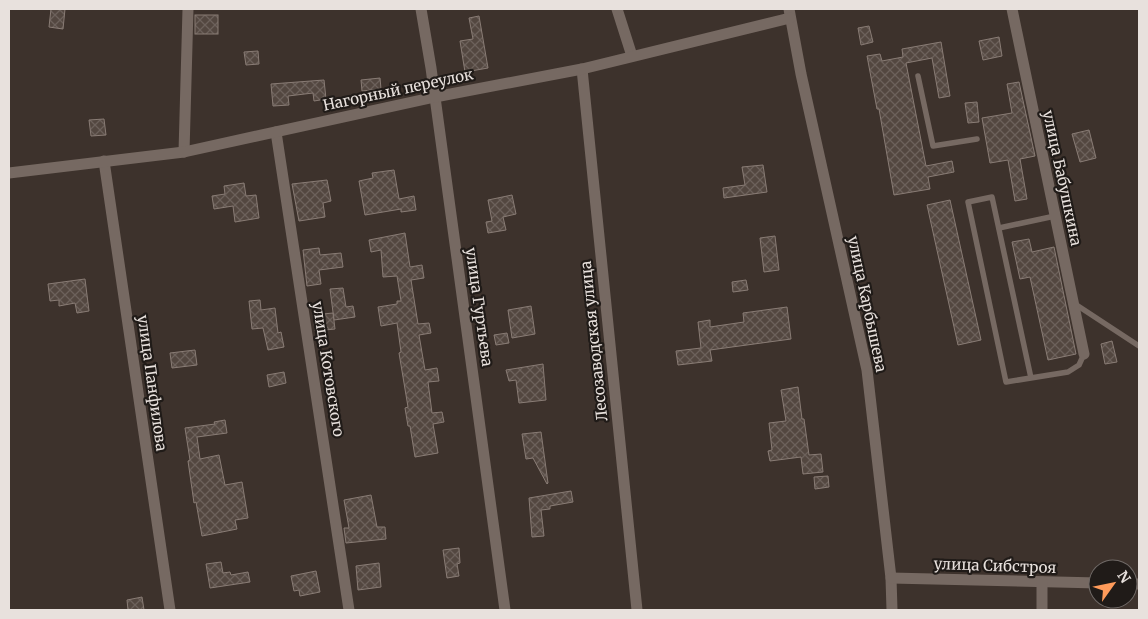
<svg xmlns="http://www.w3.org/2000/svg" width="1148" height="619" font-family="Merriweather,serif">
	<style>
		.building { fill: url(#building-cross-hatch); stroke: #897c75 }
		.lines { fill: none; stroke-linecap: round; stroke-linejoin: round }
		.lane { stroke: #766962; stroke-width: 5.5 }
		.street { stroke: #766962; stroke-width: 11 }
		.labels { text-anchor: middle; stroke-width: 4.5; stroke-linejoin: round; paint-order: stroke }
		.street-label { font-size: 15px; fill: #e8e1dd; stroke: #201b18 }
	</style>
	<defs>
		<pattern id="building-cross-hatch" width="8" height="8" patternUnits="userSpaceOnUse" patternTransform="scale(1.25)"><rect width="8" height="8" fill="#534740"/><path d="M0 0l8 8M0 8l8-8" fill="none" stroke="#6c615b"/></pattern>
	</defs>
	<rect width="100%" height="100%" fill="#3d322c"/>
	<!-- building -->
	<g class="building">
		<path d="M51,9H65L63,29L49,27Z"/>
		<rect x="195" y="15" width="23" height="19"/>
		<path d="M479,16L488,68L465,72L460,41L473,39L469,18Z"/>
		<path d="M869,26L873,42L861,45L858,28Z"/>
		<path d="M999,37L1002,56L983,60L979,41Z"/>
		<path d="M941,42L950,96L939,98L932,58L906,63L926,166L952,161L954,172L928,177L930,189L894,195L879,109H877L867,56L880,54L882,61L903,57L902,49Z"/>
		<path d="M258,51L259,64L246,65L244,52Z"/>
		<path d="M380,78L381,89L362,91L361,80Z"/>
		<path d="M324,80L326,99L314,101L313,93L288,96L289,105L273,106L271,84Z"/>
		<path d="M1019,82L1035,156L1020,159L1027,199L1015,201L1008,160L990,163L982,118L1012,113L1007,84Z"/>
		<path d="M977,102L979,122L968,123L965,103Z"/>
		<path d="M104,119L106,135L91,136L89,120Z"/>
		<path d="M1089,130L1096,158L1080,162L1072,134Z"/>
		<path d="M763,165L767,192L724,198L723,188L745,185L742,167Z"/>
		<path d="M394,170L399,199L414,196L416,210L401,212V209L365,215L359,181L373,178L372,173Z"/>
		<path d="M327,180L331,201L323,203L325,217L299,221L292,184Z"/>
		<path d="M244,183L246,196L256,195L259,218L235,222L233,206L214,209L212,196L225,194L224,186Z"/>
		<path d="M512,195L516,214L503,217L506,230L488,233L486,222L492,221L488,200Z"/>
		<path d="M950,200L981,340L958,345L927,205Z"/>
		<path d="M405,233L410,267L422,265L424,278L411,280L418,324L429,323L431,333L419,335L425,370L437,368L439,381L428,382L432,413L442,412L444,422L433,424L438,453L415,457L410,426H408L405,408L408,407L399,353L401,352L397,323L381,326L378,307L397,304V301H401L397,276L383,277L381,250L371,252L369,240Z"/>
		<path d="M775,236L779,270L764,272L760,238Z"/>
		<path d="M1029,239L1032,252L1054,247L1076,354L1048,360L1030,277L1020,279L1012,242Z"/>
		<path d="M319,248L320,255L341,253L343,267L319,270L321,284L307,286L303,250Z"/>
		<path d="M85,279L89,311L77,313L75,303L59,306V300L50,301L48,284Z"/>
		<path d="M746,280L748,290L733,292L732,282Z"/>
		<path d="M343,288L346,307L353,306L355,317L334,320L330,289Z"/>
		<path d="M260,300L261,310L275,308L278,333L281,332L284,347L268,350L263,328L252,329L249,301Z"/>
		<path d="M531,306L535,334L512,338L508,310Z"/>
		<path d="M787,307L791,339L710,350L712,361L678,365L676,351L701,348L698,322L710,320V327L744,322L743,313Z"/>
		<path d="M333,313L335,329L315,331L313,315Z"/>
		<path d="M507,333L509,343L496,345L494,335Z"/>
		<path d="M1112,341L1117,362L1105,364L1101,344Z"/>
		<path d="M195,350L197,365L172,368L170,353Z"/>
		<path d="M543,364L546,400L519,403L516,380L509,381L506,370Z"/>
		<path d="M284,372L286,383L269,387L267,375Z"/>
		<path d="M798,387L802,419H804L809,455L821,454L823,472L803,474L801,457L770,461L768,451L772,450L769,423L786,421L781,390Z"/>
		<path d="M225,420L227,433L197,437L200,459L219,455L225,485L242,482L248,518L235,520L237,529L202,536L196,502L194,503L188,461L190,460L185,428L215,424L214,422Z"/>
		<path d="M541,432L548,483L547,484L533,458L526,459L522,434Z"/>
		<path d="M828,476L829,487L815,489L814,477Z"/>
		<path d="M571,491L573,502L550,506V509L541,510L544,536L532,537L529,498Z"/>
		<path d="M371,495L377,527H385L386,539L346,543L344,528H349L344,500Z"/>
		<path d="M459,548L460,563L457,564L459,576L447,578L443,550Z"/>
		<path d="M221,562L223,573L230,572L231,575L248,572L250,582L210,588L206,564Z"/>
		<path d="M379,563L381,587L358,590L356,566Z"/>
		<path d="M316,571L320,592L300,596L299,590L294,591L291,576Z"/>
		<path d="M142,597L144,610H128L127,600Z"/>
	</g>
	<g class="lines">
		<!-- lane -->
		<g class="lane">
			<path d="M918,76L933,146L977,139"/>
			<path d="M999,228L1055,216"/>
			<path d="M1075,304L1139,346"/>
			<path d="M1031,378L992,197L968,202L1006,382L1068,372L1079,365L1084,354"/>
		</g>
		<!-- street -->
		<g class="street">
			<path d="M421,9L431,68L505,610"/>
			<path d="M617,9L632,56"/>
			<path d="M789,9L801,74L867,370L891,578L892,610"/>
			<path d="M1012,9L1084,354"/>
			<path d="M582,69L637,610"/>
			<path d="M276,132L349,610"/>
			<path d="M184,152L188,9"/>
			<path d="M104,161L170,610"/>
			<path d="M9,173L184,152L435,97L582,69L790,18"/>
			<path d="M891,578L1098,583"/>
			<path d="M1042,582V610"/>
			<path d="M1128,584H1139"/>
		</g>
	</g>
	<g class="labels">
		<!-- street labels -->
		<g class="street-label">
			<text transform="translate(398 90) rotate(-12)" y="5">Нагорный переулок</text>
			<text transform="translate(1062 178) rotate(78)" y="5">улица Бабушкина</text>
			<text transform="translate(867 304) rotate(78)" y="5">улица Карбышева</text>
			<text transform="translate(479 307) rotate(82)" y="5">улица Гуртьева</text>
			<text transform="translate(594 341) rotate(-96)" y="5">Лесозаводская улица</text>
			<text transform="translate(328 369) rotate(81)" y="5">улица Котовского</text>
			<text transform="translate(152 383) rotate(82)" y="5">улица Панфилова</text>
			<text transform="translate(995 566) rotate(2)" y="5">улица Сибстроя</text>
		</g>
	</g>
	<!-- border -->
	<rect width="1148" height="619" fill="none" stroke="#e8e1dd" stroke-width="20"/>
	<!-- north arrow -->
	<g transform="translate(1113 584) rotate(57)"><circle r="24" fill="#201b18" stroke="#706a67"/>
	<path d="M0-4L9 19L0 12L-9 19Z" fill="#ff9b5a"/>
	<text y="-8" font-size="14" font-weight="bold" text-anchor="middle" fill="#e8e1dd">N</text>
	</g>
</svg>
